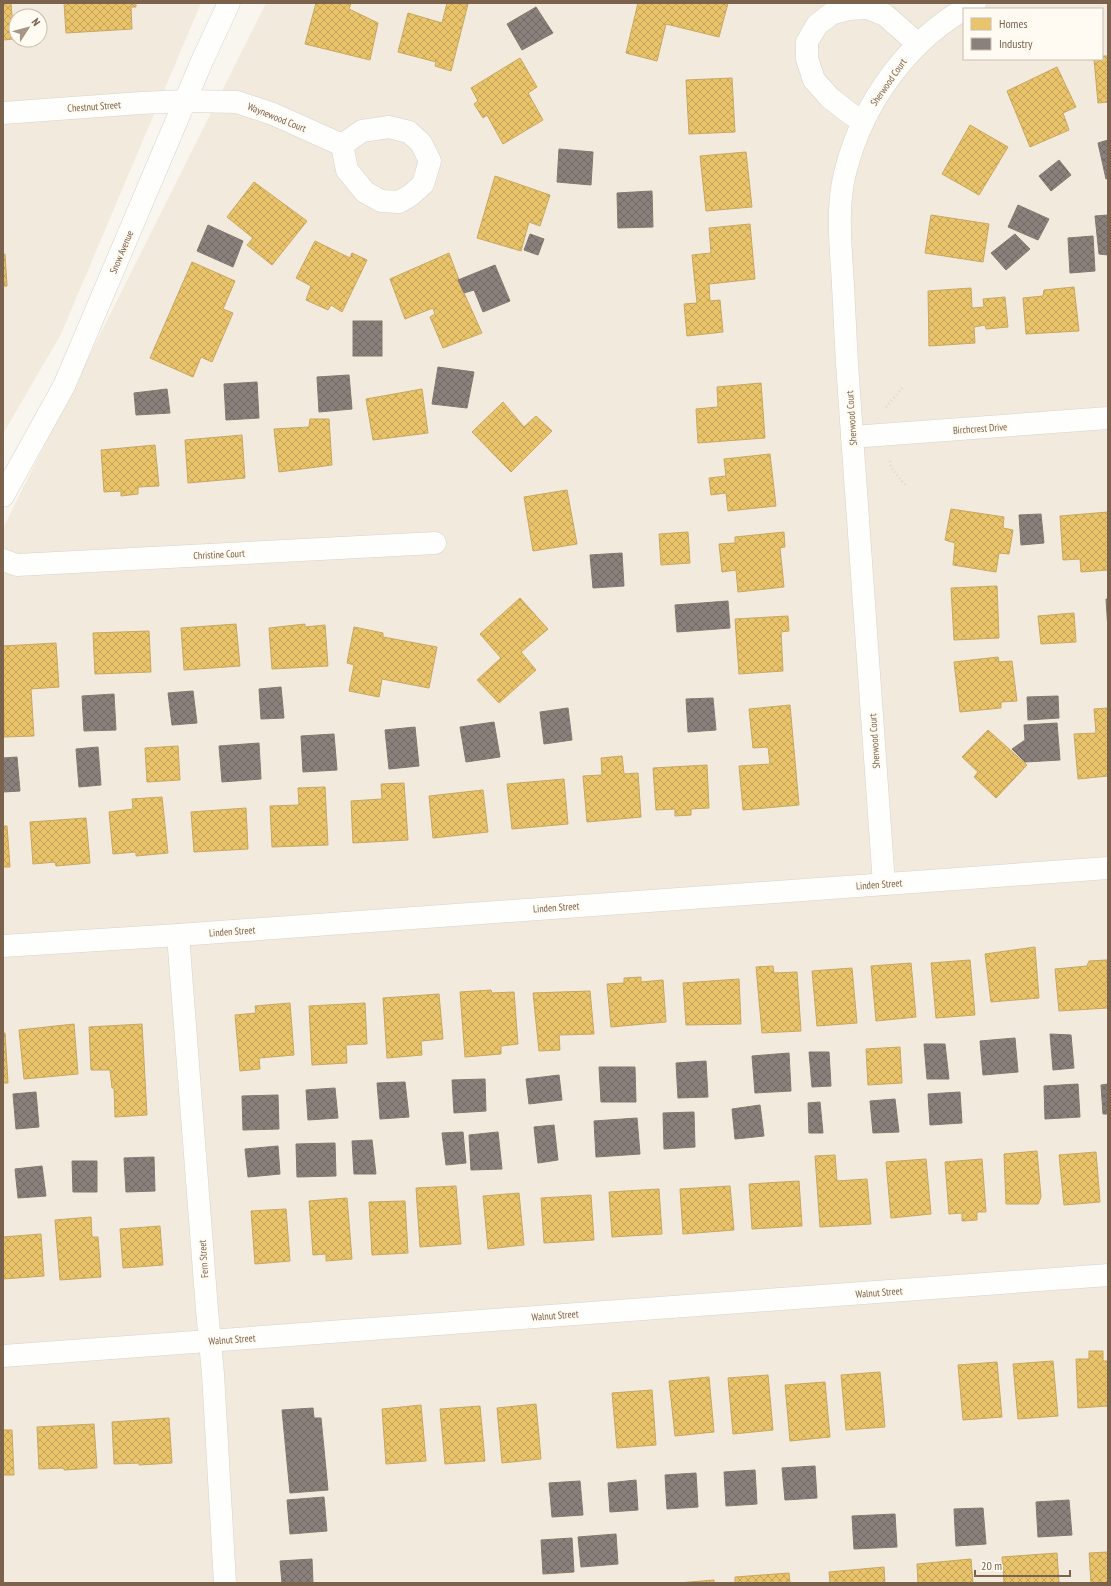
<svg xmlns="http://www.w3.org/2000/svg" width="1111" height="1586" font-family="'PT Sans Narrow',sans-serif">
	<style>
		.residential { fill: #f2eadd; fill-rule: evenodd }
		.homes { fill: url(#homes-cross-hatch); stroke: #c8a761 }
		.industry { fill: url(#industry-cross-hatch); stroke: #85786e }
		.lines { fill: none; stroke-linecap: round; stroke-linejoin: round }
		.street-casing { stroke: #d7d2ca; stroke-width: 23 }
		.path { stroke: #dcd6d0; stroke-width: 2.5; stroke-dasharray: 1 3; stroke-linecap: butt }
		.street { stroke: #fefefd; stroke-width: 22 }
		.labels { text-anchor: middle; stroke-width: 4; stroke-linejoin: round; paint-order: stroke }
		.street-label { font-size: 10px; fill: #7a624c; stroke: #fffbf3 }
	</style>
	<defs>
		<pattern id="homes-cross-hatch" width="8" height="8" patternUnits="userSpaceOnUse"><rect width="8" height="8" fill="#e9c46a"/><path d="M0 0l8 8M0 8l8-8" fill="none" stroke="#c2a359"/></pattern>
		<pattern id="industry-cross-hatch" width="8" height="8" patternUnits="userSpaceOnUse"><rect width="8" height="8" fill="#8a817c"/><path d="M0 0l8 8M0 8l8-8" fill="none" stroke="#716863"/></pattern>
	</defs>
	<rect width="100%" height="100%" fill="#f9f6ef"/>
	<!-- residential -->
	<g class="residential">
		<path d="M3,3H201L61,334L3,434ZM16,16H40V40H16Z"/>
		<path d="M266,3H1108V1583H3V528ZM964,9H1102V59H964Z"/>
	</g>
	<!-- homes -->
	<g class="homes">
		<path d="M3,3H11L14,39L3,40Z"/>
		<path d="M64,3H136V7H131L132,29L66,33Z"/>
		<path d="M316,3H351L349,9L378,23L370,60L305,44Z"/>
		<path d="M447,3L468,4L451,71L435,66L436,62L398,52L408,13L442,23Z"/>
		<path d="M638,3H728L719,37L666,24L657,61L626,53Z"/>
		<path d="M1102,56H1108V102L1098,103L1094,59H1102Z"/>
		<path d="M520,58L537,87L528,93L543,120L503,144L487,115L483,118L474,104L478,101L471,88Z"/>
		<path d="M1057,67L1076,107L1063,113L1069,130L1030,147L1007,91Z"/>
		<path d="M732,78L735,132L689,134L686,80Z"/>
		<path d="M970,125L1008,147L979,195L942,174Z"/>
		<path d="M746,152L752,207L706,211L700,156Z"/>
		<path d="M495,176L550,195L540,226L529,222L521,251L477,238Z"/>
		<path d="M254,182L307,221L272,265L247,245L253,238L227,217Z"/>
		<path d="M931,215L989,224L983,262L925,253Z"/>
		<path d="M750,224L755,279L709,284L710,301L720,300L723,332L687,336L684,304L697,303L692,255L711,253L709,228Z"/>
		<path d="M315,241L350,258L352,253L367,260L342,312L331,305L328,310L306,300L311,286L296,278Z"/>
		<path d="M449,253L464,293L482,333L443,348L430,317L435,314L433,308L405,319L390,279Z"/>
		<path d="M5,254L7,286H3V255Z"/>
		<path d="M192,262L235,281L223,309L233,313L212,362L201,357L193,377L150,358Z"/>
		<path d="M1074,287L1079,331L1026,334L1023,298L1043,296L1044,290Z"/>
		<path d="M971,288L972,308L984,307L983,299L1005,297L1008,327L986,329L985,325L974,327L975,343L929,346L928,291Z"/>
		<path d="M761,383L765,438L698,443L696,409L718,407L717,387Z"/>
		<path d="M422,389L428,433L373,440L366,399Z"/>
		<path d="M503,402L524,427L536,416L552,431L511,472L472,432Z"/>
		<path d="M310,419H329L332,465L279,472L274,429L309,427Z"/>
		<path d="M242,435L245,478L188,483L185,440Z"/>
		<path d="M155,445L159,486L138,487V494L121,496V491L104,492L101,450Z"/>
		<path d="M770,454L776,506L728,511L726,493L711,495L709,478L726,476L724,459Z"/>
		<path d="M567,490L577,544L533,551L524,497Z"/>
		<path d="M951,509L1004,517L1003,528L1013,530L1009,554L999,553L996,572L953,565L955,543L945,540Z"/>
		<path d="M1108,512V570L1081,572L1080,559L1063,560L1060,516Z"/>
		<path d="M688,532L690,563L661,565L659,534Z"/>
		<path d="M784,532L785,547L780,548L784,587L738,592L736,570L722,572L719,544L735,543V537Z"/>
		<path d="M997,586L999,638L954,640L951,588Z"/>
		<path d="M520,598L548,629L521,652L536,670L499,703L477,680L501,658L480,634Z"/>
		<path d="M1074,613L1076,642L1041,644L1038,616Z"/>
		<path d="M788,616L789,631L781,632L783,671L739,674L735,619Z"/>
		<path d="M236,624L240,666L184,670L181,628Z"/>
		<path d="M305,624V627L325,625L328,666L272,669L269,628Z"/>
		<path d="M354,627L383,633V637L437,647L429,688L382,679L379,697L349,691L354,665L347,663Z"/>
		<path d="M149,631L151,672L95,674L93,633Z"/>
		<path d="M56,643L59,687L31,689L34,736L4,737L3,646Z"/>
		<path d="M998,657L999,662L1012,661L1017,701L1001,702V708L960,712L954,662Z"/>
		<path d="M790,705L799,805L743,810L739,766L770,764L768,747L753,748L749,709Z"/>
		<path d="M1108,708V776L1078,779L1074,734L1096,733L1094,709Z"/>
		<path d="M988,730L1027,765L996,798L974,777L978,772L962,757Z"/>
		<path d="M178,746L180,780L147,782L145,748Z"/>
		<path d="M622,756L624,774L638,773L641,817L587,822L583,776L602,775L601,758Z"/>
		<path d="M707,765L709,808L691,809V815L675,816V809L656,810L653,768Z"/>
		<path d="M564,779L568,824L512,829L507,784Z"/>
		<path d="M404,783L408,840L353,843L351,801L382,799L381,784Z"/>
		<path d="M325,787L328,845L272,847L270,806L299,805L298,788Z"/>
		<path d="M483,790L488,832L433,838L429,796Z"/>
		<path d="M162,797L168,853L136,856V852L113,854L109,812L133,809L132,799Z"/>
		<path d="M246,808L248,849L194,852L191,812Z"/>
		<path d="M86,818L90,863L56,866L55,862L33,864L30,822Z"/>
		<path d="M3,826H7L10,867H3Z"/>
		<path d="M1035,947L1039,998L991,1002L985,954Z"/>
		<path d="M970,960L975,1015L936,1018L931,963Z"/>
		<path d="M1107,960L1108,1008L1059,1011L1055,969L1087,966L1089,961Z"/>
		<path d="M911,963L916,1017L876,1021L871,966Z"/>
		<path d="M773,966L774,973L797,972L801,1031L762,1033L756,967Z"/>
		<path d="M852,968L857,1023L817,1026L812,971Z"/>
		<path d="M641,977V982L663,980L666,1022L611,1027L607,984L624,983V978Z"/>
		<path d="M739,979L741,1024L686,1025L683,983Z"/>
		<path d="M491,990L492,993L514,992L518,1044L501,1046V1054L465,1057L460,992Z"/>
		<path d="M590,991L594,1034L559,1035L560,1050L539,1051L533,993Z"/>
		<path d="M439,994L443,1039L421,1041L422,1055L387,1058L383,998Z"/>
		<path d="M290,1003L294,1055L259,1058L260,1069L240,1071L235,1015L256,1013L255,1006Z"/>
		<path d="M365,1003L367,1044L346,1045L347,1063L312,1065L309,1006Z"/>
		<path d="M74,1024L78,1074L24,1079L19,1030Z"/>
		<path d="M142,1024L147,1115L115,1117L114,1088H112L110,1070H91L89,1027Z"/>
		<path d="M3,1033H5L8,1083H3Z"/>
		<path d="M900,1047L902,1083L868,1085L866,1049Z"/>
		<path d="M1037,1151L1041,1197L1038,1204H1006L1004,1154Z"/>
		<path d="M1096,1152L1100,1202L1064,1205L1059,1155Z"/>
		<path d="M835,1155L837,1181L867,1179L871,1224L820,1227L815,1156Z"/>
		<path d="M926,1159L931,1214L891,1218L886,1162Z"/>
		<path d="M982,1159L986,1212H977V1220L962,1221V1213L949,1214L945,1162Z"/>
		<path d="M799,1181L802,1226L752,1229L749,1184Z"/>
		<path d="M456,1186L461,1244L420,1247L416,1188Z"/>
		<path d="M730,1186L734,1230L683,1234L680,1189Z"/>
		<path d="M659,1189L662,1234L612,1237L609,1192Z"/>
		<path d="M519,1193L524,1245L488,1249L483,1196Z"/>
		<path d="M591,1195L594,1240L544,1243L541,1198Z"/>
		<path d="M347,1198L352,1259L326,1261V1254L313,1255L309,1201Z"/>
		<path d="M405,1201L408,1253L372,1255L369,1202Z"/>
		<path d="M286,1209L290,1261L255,1264L251,1211Z"/>
		<path d="M91,1217L92,1237H98L101,1277L60,1280L55,1220Z"/>
		<path d="M160,1226L163,1265L123,1268L120,1229Z"/>
		<path d="M41,1234L44,1276L3,1279V1237Z"/>
		<path d="M1089,1351H1103V1361H1108V1406L1078,1408L1076,1359H1089Z"/>
		<path d="M1053,1361L1058,1416L1018,1419L1013,1364Z"/>
		<path d="M997,1362L1002,1417L963,1420L958,1365Z"/>
		<path d="M880,1372L885,1427L846,1430L841,1375Z"/>
		<path d="M768,1375L773,1430L733,1434L728,1378Z"/>
		<path d="M709,1377L714,1432L675,1436L669,1381Z"/>
		<path d="M825,1382L830,1437L790,1441L785,1385Z"/>
		<path d="M652,1390L656,1445L617,1448L612,1393Z"/>
		<path d="M536,1404L541,1459L502,1463L497,1408Z"/>
		<path d="M421,1405L426,1461L386,1464L382,1409Z"/>
		<path d="M480,1406L485,1461L445,1464L440,1409Z"/>
		<path d="M169,1418L172,1463L139,1465V1463L114,1464L112,1422Z"/>
		<path d="M94,1424L97,1468L64,1470V1468L39,1469L37,1427Z"/>
		<path d="M3,1430H12L14,1475H3Z"/>
		<path d="M1108,1552V1583H1091L1089,1553Z"/>
		<path d="M1057,1553L1059,1583H1004L1002,1557Z"/>
		<path d="M971,1559L973,1583H918L917,1564Z"/>
		<path d="M884,1567L885,1583H830L829,1572Z"/>
		<path d="M789,1573L790,1583H735V1577Z"/>
		<path d="M714,1580V1583H678Z"/>
	</g>
	<!-- industry -->
	<g class="industry">
		<path d="M536,7L553,33L522,50L507,24Z"/>
		<path d="M1108,140V178L1106,179L1098,143Z"/>
		<path d="M559,149L593,152L591,185L557,182Z"/>
		<path d="M1059,160L1071,175L1051,191L1039,176Z"/>
		<path d="M652,191L653,227L618,228L617,193Z"/>
		<path d="M1018,205L1049,219L1038,240L1008,227Z"/>
		<path d="M1108,215V255L1099,254L1095,216Z"/>
		<path d="M208,225L243,241L233,267L197,251Z"/>
		<path d="M530,234L544,239L538,255L524,250Z"/>
		<path d="M1015,234L1030,249L1006,270L991,253Z"/>
		<path d="M1093,236L1095,271L1070,273L1068,238Z"/>
		<path d="M495,265L510,301L483,312L474,290L464,293L458,280Z"/>
		<rect x="353" y="321" width="29" height="35"/>
		<path d="M438,367L474,372L467,408L432,404Z"/>
		<path d="M349,375L352,409L319,412L317,377Z"/>
		<path d="M257,382L259,418L226,420L224,384Z"/>
		<path d="M167,389L170,413L136,415L134,393Z"/>
		<path d="M1041,514L1044,543L1021,545L1019,515Z"/>
		<path d="M622,553L624,586L593,588L590,555Z"/>
		<path d="M1106,599H1108V630Z"/>
		<path d="M728,601L730,628L677,632L675,605Z"/>
		<path d="M281,687L284,718L261,719L259,689Z"/>
		<path d="M193,691L197,723L172,725L168,693Z"/>
		<path d="M114,694L116,730L84,731L82,696Z"/>
		<path d="M1058,696L1059,718L1028,720L1027,697Z"/>
		<path d="M713,698L716,730L688,732L686,699Z"/>
		<path d="M568,708L572,740L544,744L540,712Z"/>
		<path d="M494,722L500,757L466,762L460,727Z"/>
		<path d="M1057,723L1060,760L1025,762L1012,749L1025,740L1024,725Z"/>
		<path d="M415,727L419,766L389,769L385,730Z"/>
		<path d="M334,734L337,770L303,772L301,736Z"/>
		<path d="M259,743L261,779L222,782L219,746Z"/>
		<path d="M98,747L101,785L79,787L76,749Z"/>
		<path d="M17,757L20,791L3,792V758Z"/>
		<path d="M1050,1034L1071,1035L1074,1068L1053,1070Z"/>
		<path d="M1015,1038L1018,1072L983,1075L980,1041Z"/>
		<path d="M924,1044H945L949,1079H927Z"/>
		<path d="M809,1052H829L831,1086L812,1087Z"/>
		<path d="M789,1053L791,1091L755,1093L752,1056Z"/>
		<path d="M706,1061L708,1097L678,1098L676,1063Z"/>
		<path d="M599,1067H635L636,1102H601Z"/>
		<path d="M559,1075L562,1100L529,1104L526,1079Z"/>
		<path d="M485,1079L486,1111L454,1113L452,1080Z"/>
		<path d="M405,1082L409,1117L380,1119L377,1083Z"/>
		<path d="M1078,1084L1080,1117L1045,1119L1044,1086Z"/>
		<path d="M1108,1084V1114H1103L1101,1085Z"/>
		<path d="M335,1088L338,1118L308,1120L306,1090Z"/>
		<path d="M36,1092L39,1127L16,1129L13,1094Z"/>
		<path d="M960,1092L962,1123L930,1125L928,1094Z"/>
		<path d="M278,1095L279,1129L243,1130L242,1096Z"/>
		<path d="M895,1099L899,1132L873,1133L870,1101Z"/>
		<path d="M820,1102L823,1133H809L808,1103Z"/>
		<path d="M760,1105L764,1136L735,1139L732,1109Z"/>
		<path d="M694,1112L695,1147L664,1149L663,1113Z"/>
		<path d="M637,1118L640,1154L596,1157L594,1121Z"/>
		<path d="M554,1125L558,1160L538,1163L534,1127Z"/>
		<path d="M463,1132L466,1163L446,1165L442,1133Z"/>
		<path d="M498,1132L502,1169L471,1170L469,1135Z"/>
		<path d="M372,1140L376,1174H354L352,1141Z"/>
		<path d="M335,1143L336,1176L297,1177L296,1144Z"/>
		<path d="M278,1146L280,1174L248,1177L245,1149Z"/>
		<path d="M154,1157L155,1191L126,1192L124,1158Z"/>
		<path d="M72,1161H97V1192H73Z"/>
		<path d="M42,1166L46,1196L18,1198L15,1169Z"/>
		<path d="M313,1408L314,1418H321L328,1490L290,1493L282,1410Z"/>
		<path d="M815,1466L817,1498L785,1500L782,1468Z"/>
		<path d="M755,1470L757,1504L726,1506L724,1472Z"/>
		<path d="M696,1473L698,1507L667,1509L665,1475Z"/>
		<path d="M636,1480L638,1510L610,1512L608,1483Z"/>
		<path d="M580,1481L583,1515L552,1517L549,1483Z"/>
		<path d="M324,1497L327,1531L290,1534L287,1500Z"/>
		<path d="M1069,1500L1072,1535L1038,1537L1036,1502Z"/>
		<path d="M983,1508L986,1544L956,1546L954,1509Z"/>
		<path d="M895,1514L897,1547L854,1549L852,1516Z"/>
		<path d="M616,1534L618,1564L581,1567L578,1537Z"/>
		<path d="M572,1538L574,1572L543,1574L541,1540Z"/>
		<path d="M312,1559L313,1583H282L280,1561Z"/>
	</g>
	<g class="lines">
		<!-- street casing -->
		<g class="street-casing">
			<g id="street">
				<path d="M3,113L141,103L185,101L237,102L273,114L342,145"/>
				<path d="M863,122L848,112L830,98L814,80L807,59V42L817,25L831,14L849,9L868,8L885,15L918,44"/>
				<path d="M389,127L409,132L421,143L430,161L423,184L411,195L399,202L381,201L365,192L347,170L342,145L362,131Z"/>
				<path d="M852,437L1108,418"/>
				<path d="M3,496L64,386L202,61L229,3"/>
				<path d="M3,560L17,565L435,543"/>
				<path d="M884,884C874,734 864,584 852,435C848,385 845,335 843,285C841,248 836,210 845,173C863,101 909,38 975,3"/>
				<path d="M178,935L207,1310L213,1374L225,1583"/>
				<path d="M3,946L178,935L1108,868"/>
				<path d="M3,1356L1108,1275"/>
			</g>
		</g>
		<!-- path -->
		<g class="path">
			<path d="M886,407L904,386"/>
			<path d="M890,461L891,468L906,486"/>
		</g>
		<!-- street -->
		<use href="#street" class="street"/>
	</g>
	<g class="labels">
		<!-- street labels -->
		<g class="street-label">
			<text transform="translate(888 82) rotate(-55)" y="4">Sherwood Court</text>
			<text transform="translate(94 106) rotate(-4)" y="4">Chestnut Street</text>
			<text transform="translate(277 117) rotate(22)" y="4">Waynewood Court</text>
			<text transform="translate(121 252) rotate(-67)" y="4">Snow Avenue</text>
			<text transform="translate(851 418) rotate(-94)" y="4">Sherwood Court</text>
			<text transform="translate(980 428) rotate(-4)" y="4">Birchcrest Drive</text>
			<text transform="translate(219 554) rotate(-3)" y="4">Christine Court</text>
			<text transform="translate(874 741) rotate(-94)" y="4">Sherwood Court</text>
			<text transform="translate(879 884) rotate(-4)" y="4">Linden Street</text>
			<text transform="translate(556 907) rotate(-4)" y="4">Linden Street</text>
			<text transform="translate(232 931) rotate(-4)" y="4">Linden Street</text>
			<text transform="translate(203 1259) rotate(-94)" y="4">Fern Street</text>
			<text transform="translate(879 1292) rotate(-4)" y="4">Walnut Street</text>
			<text transform="translate(555 1315) rotate(-4)" y="4">Walnut Street</text>
			<text transform="translate(232 1339) rotate(-4)" y="4">Walnut Street</text>
		</g>
	</g>
	<!-- border -->
	<rect width="1111" height="1586" fill="none" stroke="#7a624c" stroke-width="8"/>
	<!-- legend -->
	<rect x="963" y="8" width="140" height="52" fill="#fffbf3" stroke="#cabeb0"/>
	<rect x="971" y="18" width="20" height="12" fill="#e9c46a" stroke="#cabeb0"/>
	<text x="999" y="28" font-size="12" fill="#7a624c">Homes</text>
	<rect x="971" y="38" width="20" height="12" fill="#8a817c" stroke="#cabeb0"/>
	<text x="999" y="48" font-size="12" fill="#7a624c">Industry</text>
	<!-- north arrow -->
	<g transform="translate(28 28) rotate(54)"><circle r="19" fill="#fffbf3" stroke="#cabeb0"/>
	<path d="M0-3L7 15L0 10L-7 15Z" fill="#a69685"/>
	<text y="-6" font-size="11" font-weight="bold" text-anchor="middle" fill="#7a624c">N</text>
	</g>
	<!-- scale -->
	<path d="M975 1570v6h95v-6" fill="none" stroke="#7a624c" stroke-width="2"/>
	<text x="981" y="1570" font-size="12" fill="#7a624c" stroke="#fffbf3" stroke-width="3" paint-order="stroke">20 m</text>
</svg>
